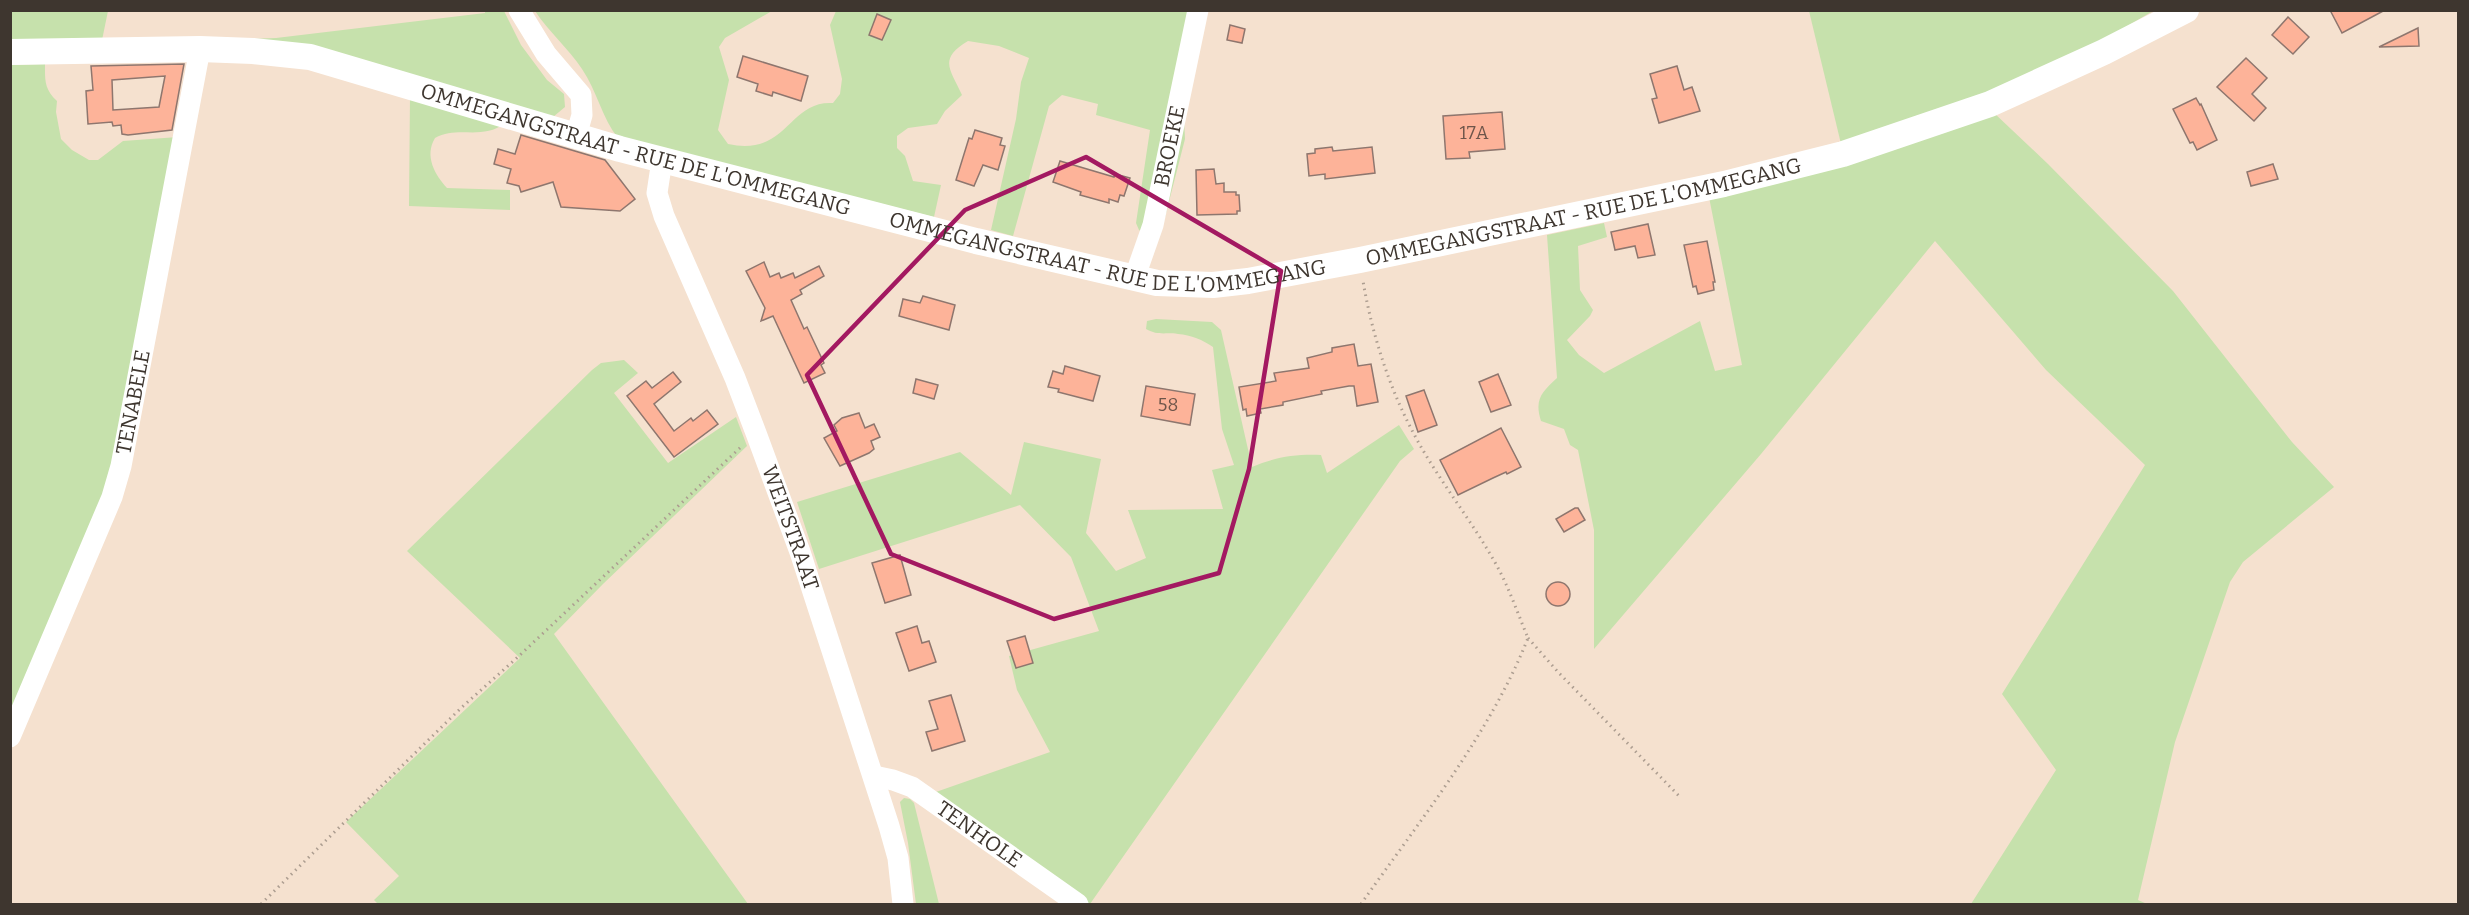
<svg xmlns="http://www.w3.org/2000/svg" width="2469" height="915" font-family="Bitter,serif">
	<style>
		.green { fill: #c6e1ac }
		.building { fill: #fdb399; stroke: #8e766e; stroke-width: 1.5; fill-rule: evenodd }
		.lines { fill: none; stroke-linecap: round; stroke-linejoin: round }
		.path { stroke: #ac9d90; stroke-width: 3; stroke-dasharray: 1.5 4.5; stroke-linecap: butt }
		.minor { stroke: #fff; stroke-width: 21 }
		.major { stroke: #fff; stroke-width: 26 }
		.marked { fill: none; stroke: #a31961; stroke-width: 4.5; stroke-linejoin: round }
		.labels { text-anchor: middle; stroke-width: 4.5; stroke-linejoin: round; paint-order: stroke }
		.number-label { font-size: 18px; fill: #6e554a }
		.street-label { font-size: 21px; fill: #3e362f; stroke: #fff }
	</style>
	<rect width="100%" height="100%" fill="#f5e1cf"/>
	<!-- green -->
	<g class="green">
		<path d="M10,11H108L101,45H11Z"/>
		<path d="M485,11H504L521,45L547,80L564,94L565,107L553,117L217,40L276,38L485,13Z"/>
		<path d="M535,11H772L725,38L719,47L729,80L718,130L728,144C788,157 788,100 833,103L840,94L842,79L830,25L836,11H1192L1184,117L1185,139L1163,225L1155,239L1139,230L1136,223L1150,130L1096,115L1098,104L1062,95L1049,106L1013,236L991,230L1016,119L1021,82L1029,58L999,46L968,41C938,59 950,69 962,95L945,111L937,124L908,128L897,136V148L905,156L913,181L941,185L934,217L618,138C602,118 597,91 582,69C568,48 549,32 535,11Z"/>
		<path d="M1809,11L2153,10V11L2032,82L1842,148Z"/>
		<path d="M45,64C45,80 44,89 57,101L56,112L61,139L72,150L89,160H98L123,141L178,137L104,503L11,720V65Z"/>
		<path d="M410,96L505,123C482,141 458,125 435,138C424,156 435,175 447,188L510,190V210L409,206Z"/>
		<path d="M1993,112L2048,164L2173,291L2292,442L2334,487L2243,562L2230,582L2175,742L2138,900L2147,904H1971L2056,770L2002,694L2145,465L2046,370L1935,241L1761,454L1594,649V530L1578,450L1570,445L1564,429L1541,421C1534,399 1542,392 1557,378L1547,235L1604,223L1607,237L1578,246L1580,290L1593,310L1590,316L1567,340L1579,355L1604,373L1700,321L1715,371L1742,365L1709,197Z"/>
		<path d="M1156,319L1212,322L1221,330L1252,467C1275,457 1296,454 1321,455L1327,473L1399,425L1414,449L1400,461L1090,904H1083L933,793L1050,752L1017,690L1009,656L1099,631L1071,557L1020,505L819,569L797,502L960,452L1011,495L1024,442L1101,459L1086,533L1116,571L1146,558L1128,510L1223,509L1212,470L1234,465L1222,429L1213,347C1203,340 1191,335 1178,334C1165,332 1158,336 1146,329L1147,321Z"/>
		<path d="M624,360L638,373L614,393L668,463L736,417L747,446L603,584L554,634L748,904H378L374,900L399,876L346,822L520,658L407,551L592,370L601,363Z"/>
		<path d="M904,798L910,799L914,803L939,904H916L908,843L900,802Z"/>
	</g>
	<!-- building -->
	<g class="building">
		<path d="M2330,10H2385L2342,33Z"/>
		<path d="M877,14L891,20L882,40L869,35Z"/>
		<path d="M2288,17L2309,37L2293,54L2272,35Z"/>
		<path d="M1230,25L1245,29L1242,43L1227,40Z"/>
		<path d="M2418,28L2419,46L2379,47Z"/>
		<path d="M743,56L808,76L801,101L773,92L772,96L756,91L758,84L737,77Z"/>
		<path d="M2246,58L2267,78L2252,94L2266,108L2254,121L2217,87Z"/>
		<path d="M184,64L172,130L128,135L122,134L121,125L113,126L112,122L88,124L86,91L93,90L91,66ZM165,76L159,107L113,110L112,80Z"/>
		<path d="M1677,66L1684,90L1692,87L1700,111L1659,123L1652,99L1657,98L1650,74Z"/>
		<path d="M2196,98L2200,105L2201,104L2217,140L2197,150L2193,142L2190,143L2173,109Z"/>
		<path d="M1502,112L1505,149L1469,152L1470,158L1446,159L1443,116Z"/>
		<path d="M975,130L1002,138L1000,145L1005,146L998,170L983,165L974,186L956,180L969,138L972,139Z"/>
		<path d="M521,135L605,160L635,199L620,211L561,207L553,182L521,192L519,186L507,183L511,169L494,164L498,149L515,154Z"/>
		<path d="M1332,147L1333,151L1372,147L1375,173L1325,179V174L1309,176L1307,154L1315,153V149Z"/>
		<path d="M1060,161L1114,177L1115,174L1130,178L1124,196L1120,195L1118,202L1109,199V203L1080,195L1081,192L1053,182Z"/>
		<path d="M2273,164L2278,179L2251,186L2247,172Z"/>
		<path d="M1214,169L1216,184L1224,183V192H1236V195H1239L1240,211H1237V214L1197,215L1196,170Z"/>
		<path d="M1648,224L1655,255L1638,258L1635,246L1615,250L1611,232Z"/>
		<path d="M1707,241L1715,282H1713L1714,290L1698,294L1696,286L1693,287L1684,245Z"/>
		<path d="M764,262L770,277L779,273L781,278L793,273L795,278L819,266L824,276L800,290L802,294L791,300L804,329L807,327L824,363L821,365L825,373L804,383L773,316L761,321L765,308L746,271Z"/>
		<path d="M923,296L955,305L949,330L899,316L903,299L920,303Z"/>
		<path d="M1354,344L1358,366L1371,364L1378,402L1357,406L1354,386H1349L1321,391L1322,394L1283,402V405L1260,409L1261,413L1247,416L1246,409L1243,410L1239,387L1276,381L1274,373L1309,368L1307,358L1332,352V348Z"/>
		<path d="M1065,366L1100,376L1093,401L1058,392L1059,389L1048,387L1053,371L1063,374Z"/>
		<path d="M673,372L681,382L654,404L674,431L691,418L693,421L707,410L718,424L674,457L627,396L646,381L652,388Z"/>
		<path d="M1498,374L1511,405L1491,412L1479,382Z"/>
		<path d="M916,379L938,385L934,399L913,393Z"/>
		<path d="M1146,386L1195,394L1190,425L1141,416Z"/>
		<path d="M1424,390L1437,425L1418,432L1406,396Z"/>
		<path d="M859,413L865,428L874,424L880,437L871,441L874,449L869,453L840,466L824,438L837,431L834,425L842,418Z"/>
		<path d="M1501,428L1521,467L1507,474L1506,472L1493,478L1458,495L1440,460Z"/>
		<path d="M1575,508H1578L1585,520L1564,532L1556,519Z"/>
		<path d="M900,555L911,595L885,603L872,563Z"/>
		<circle cx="1558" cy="594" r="12"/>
		<path d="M917,626L922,643L929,641L936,662L909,671L896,633Z"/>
		<path d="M1025,636L1033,663L1016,668L1007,641Z"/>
		<path d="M951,695L965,741L932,751L926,732L938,729L929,701Z"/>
	</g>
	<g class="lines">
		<!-- path -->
		<g class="path">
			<path d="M1528,638L1558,672L1681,798"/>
			<path d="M261,904L460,709L520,655L742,446"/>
			<path d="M1361,904C1419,822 1491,732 1528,638C1517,612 1508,584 1493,559C1469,517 1438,479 1415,436C1389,388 1372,334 1363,281"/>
		</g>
		<!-- minor -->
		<g class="minor">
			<path d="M519,10L546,54L581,95L582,115L576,136"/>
			<path id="s1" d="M662,160L657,193L664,216L735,378L756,433L800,552L889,826L898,858L903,904"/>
			<path id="s2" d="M1134,279L1153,225L1198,10"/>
			<path id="s3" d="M10,737L112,497L121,466L200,49"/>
			<path id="s4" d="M874,776L893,780L912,787L1078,904"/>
		</g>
		<!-- major -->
		<path class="major" id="s5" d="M10,52L200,49L253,51L310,57L620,149L976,241L1157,283L1213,285L1248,281L1360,260L1724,184L1843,154L1990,104L2104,52L2186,10"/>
	</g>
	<!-- marked area -->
	<path class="marked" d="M1086,157L1281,271L1249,469L1219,573L1054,619L891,554L807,375L965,210Z"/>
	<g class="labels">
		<!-- number labels -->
		<g class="number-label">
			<text x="1474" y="139">17A</text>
			<text x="1168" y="411">58</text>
		</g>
		<!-- street labels -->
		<g class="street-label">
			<text dy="7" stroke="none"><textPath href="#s2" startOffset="138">BROEKE</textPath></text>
			<text dy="7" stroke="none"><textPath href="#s5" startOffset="639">OMMEGANGSTRAAT - RUE DE L'OMMEGANG</textPath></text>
			<text dy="7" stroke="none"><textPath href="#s5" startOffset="1611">OMMEGANGSTRAAT - RUE DE L'OMMEGANG</textPath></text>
			<text dy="7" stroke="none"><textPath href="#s5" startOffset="1125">OMMEGANGSTRAAT - RUE DE L'OMMEGANG</textPath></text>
			<text dy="7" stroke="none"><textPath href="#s3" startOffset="358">TENABELE</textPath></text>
			<text dy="7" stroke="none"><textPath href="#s1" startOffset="394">WEITSTRAAT</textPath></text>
			<text dy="7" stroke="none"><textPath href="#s4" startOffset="122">TENHOLE</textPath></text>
		</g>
	</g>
	<!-- border -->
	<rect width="2469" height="915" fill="none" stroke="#3e362f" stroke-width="24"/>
</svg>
